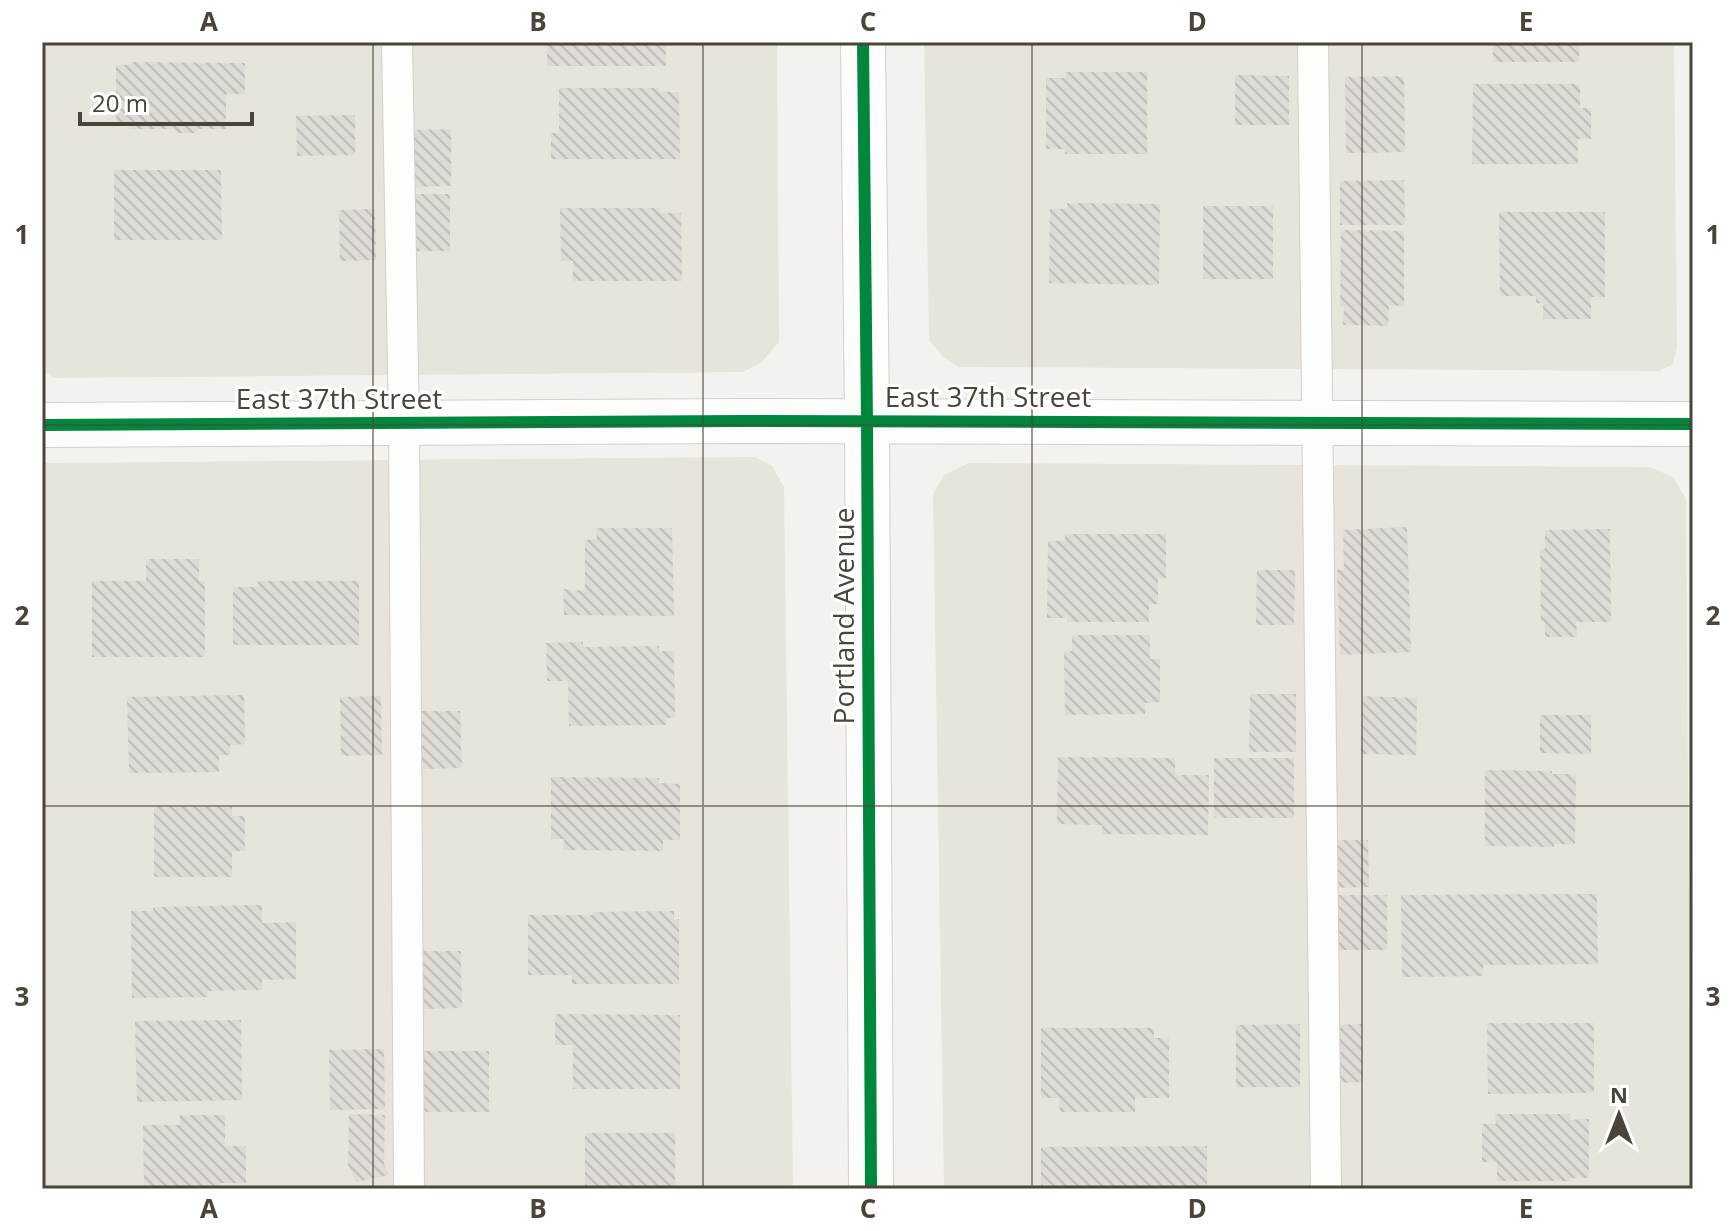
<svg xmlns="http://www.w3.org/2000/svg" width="1735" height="1231" font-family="'Open Sans',sans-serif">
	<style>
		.residential { fill: #e7e4dc }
		.building { fill: url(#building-back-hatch) }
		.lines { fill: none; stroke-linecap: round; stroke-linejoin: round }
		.service-casing { stroke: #d2d0cb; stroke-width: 32 }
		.minor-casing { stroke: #d2d0cb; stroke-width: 46 }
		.tertiary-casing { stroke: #d2d0cb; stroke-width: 46 }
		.service { stroke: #fdfdfc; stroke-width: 30 }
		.minor { stroke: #fdfdfc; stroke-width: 44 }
		.tertiary { stroke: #fdfdfc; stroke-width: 44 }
		.cycleway-casing { stroke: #fff; stroke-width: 17 }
		.cycleway { stroke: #00873e; stroke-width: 12 }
		.grid { fill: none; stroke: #4b4439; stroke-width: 2; stroke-opacity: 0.55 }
		.labels { text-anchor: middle; stroke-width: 6; stroke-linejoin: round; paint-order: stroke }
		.street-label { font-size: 28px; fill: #4b4439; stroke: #fff }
		.neatline { fill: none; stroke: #4b4439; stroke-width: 3 }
		.grid-label { font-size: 26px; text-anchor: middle; font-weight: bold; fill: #4b4439 }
	</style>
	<defs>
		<pattern id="building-back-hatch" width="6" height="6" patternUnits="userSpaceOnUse" patternTransform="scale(2)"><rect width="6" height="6" fill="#dedbd6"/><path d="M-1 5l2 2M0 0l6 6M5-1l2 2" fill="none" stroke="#c0bdb8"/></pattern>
	</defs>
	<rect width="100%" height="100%" fill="#f4f2ee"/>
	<!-- residential -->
	<g class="residential">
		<path d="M42,42H777L779,342L761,363L743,372L54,378L42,370Z"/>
		<path d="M924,42H1674L1677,348L1673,364L1659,371L959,367L943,357L929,340Z"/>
		<path d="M755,457L772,466L784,487L793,1189H42V463Z"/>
		<path d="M969,463L1650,467L1673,477L1686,499L1691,1189H944L933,494L944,475Z"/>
	</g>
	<!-- building -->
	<g class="building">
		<rect x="547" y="42" width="119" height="24"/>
		<rect x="1493" y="42" width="86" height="20"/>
		<path d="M131,62L245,63V94H226V129H199L195,133H177L173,129H130V125H116V65H131Z"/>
		<path d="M1065,72H1147V154H1065V149H1046V78H1065Z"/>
		<path d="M1235,75L1289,76V125H1235Z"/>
		<path d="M1404,76L1405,152L1346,153L1345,77Z"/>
		<path d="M1473,84H1580V108H1591V139H1578V164H1472Z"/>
		<path d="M559,88H659V92H679L680,159H551V133H559Z"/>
		<path d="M355,115V155L297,156L296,116Z"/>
		<path d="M451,129V186L414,187L413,130Z"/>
		<path d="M114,170H221L222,240H114Z"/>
		<path d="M1404,180L1405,225H1340V181Z"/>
		<rect x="411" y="194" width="39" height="57"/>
		<path d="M1067,203L1160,204L1159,285L1049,283L1050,209H1067Z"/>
		<rect x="1203" y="206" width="70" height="73"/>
		<path d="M560,208H660V213H681L682,281H573V261H561Z"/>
		<path d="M375,209L376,260L340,261L339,210Z"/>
		<path d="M1499,212H1605V297H1591V319H1543V303H1536V296H1500Z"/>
		<path d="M1341,230L1404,231V306L1389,305L1388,326L1343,325L1344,307H1340Z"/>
		<path d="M1407,527L1411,652L1340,655L1337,570H1344L1343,530Z"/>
		<path d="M596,528H672L674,616L564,615L563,589L585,591V540L597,539Z"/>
		<path d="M1610,529L1611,622H1576L1577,637H1545V622H1541L1540,549H1545V530Z"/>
		<path d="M1065,534H1166V578H1158V604H1149V622H1067V618H1047L1048,541H1065Z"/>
		<path d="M146,559H199V581H205V657H92V581H146Z"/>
		<path d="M1257,570H1295L1294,625H1256Z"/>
		<path d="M258,581H359V645H233V587H258Z"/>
		<path d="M1072,635H1150V659H1160V702L1145,703V714L1065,715L1064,651H1072Z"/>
		<path d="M583,642V647L659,646V651H674L675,718H666V725L569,726L568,681H547L546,643Z"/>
		<path d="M1250,694H1296V752H1249Z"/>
		<path d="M244,695L245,744L230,745V755H219V772L129,773L127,697Z"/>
		<path d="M381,696L382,755L341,756L340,697Z"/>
		<path d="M1362,696L1417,698L1416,755L1361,754Z"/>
		<path d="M417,711H460L462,768L419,769Z"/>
		<path d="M1540,715H1591V754L1540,753Z"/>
		<path d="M1058,757L1175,758V775H1209L1208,835L1102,834V825L1057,824Z"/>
		<rect x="1214" y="758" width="80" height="60"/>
		<path d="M1485,770L1552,771V774H1576L1575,844H1554V847L1485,846Z"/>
		<path d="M551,777L659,778V783L680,784V840H663V851L563,850L564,839H551Z"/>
		<path d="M154,806H232V816H245V851H232V877H154Z"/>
		<path d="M1332,840H1368L1369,887L1332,888Z"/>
		<path d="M1597,894L1598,964L1483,965V976L1402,977L1401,895Z"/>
		<rect x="1332" y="895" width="55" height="55"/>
		<path d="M262,905V923L296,922V979L262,980V990L207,991L208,997L132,998L131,911H153V907Z"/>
		<path d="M674,911V919H679V984H572V975H528V915H593V912Z"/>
		<path d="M417,951H461L462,1008L418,1009Z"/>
		<path d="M555,1014L680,1015V1089H573V1045H555Z"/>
		<path d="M241,1020L242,1100L137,1102L135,1021Z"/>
		<path d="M1487,1023H1594V1093L1488,1094Z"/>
		<path d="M1300,1024V1087H1236V1025Z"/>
		<path d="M1362,1024L1363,1082L1330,1083V1025Z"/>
		<path d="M1041,1028H1154V1038H1169V1098H1135V1112H1060L1059,1098H1041Z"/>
		<path d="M384,1049L385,1109L330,1110L329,1050Z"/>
		<rect x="420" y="1051" width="69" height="61"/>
		<path d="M349,1114L385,1115L384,1164L389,1175L356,1182L348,1165Z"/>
		<path d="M1495,1114H1570V1120L1589,1119V1178H1570V1181H1497V1162H1482V1124H1496Z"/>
		<path d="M180,1115H225V1146H246V1183H220V1189H144L143,1125H180Z"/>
		<rect x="585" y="1133" width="90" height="56"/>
		<path d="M1207,1146V1189H1041V1147Z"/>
	</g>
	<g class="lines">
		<!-- service casing -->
		<g class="service-casing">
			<g id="service">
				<path d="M397,42L404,422L409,1189"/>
				<path d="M1313,42L1326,1189"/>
			</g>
		</g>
		<!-- minor casing -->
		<g class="minor-casing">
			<path id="minor" d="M42,425L743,421L1693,424"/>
		</g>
		<!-- tertiary casing -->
		<g class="tertiary-casing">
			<path id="tertiary" d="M863,42L867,421L871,1189"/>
		</g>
		<!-- service -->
		<use href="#service" class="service"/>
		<!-- minor -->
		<use href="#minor" class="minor"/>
		<!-- tertiary -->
		<use href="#tertiary" class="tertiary"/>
		<!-- cycleway casing -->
		<g class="cycleway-casing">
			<g id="cycleway">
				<path d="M863,42L867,421L871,1189"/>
				<path d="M42,425L743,421L1693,424"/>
			</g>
		</g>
		<!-- cycleway -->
		<use href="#cycleway" class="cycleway"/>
	</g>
	<!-- grid -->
	<path class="grid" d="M373,42V1189M703,42V1189M1032,42V1189M1362,42V1189M42,425H1693M42,806H1693"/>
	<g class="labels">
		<!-- street labels -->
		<g class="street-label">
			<text x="988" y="407">East 37th Street</text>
			<text x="339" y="409">East 37th Street</text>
			<text transform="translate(844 616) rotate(-90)" y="10">Portland Avenue</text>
		</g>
	</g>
	<!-- border -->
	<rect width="1735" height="1231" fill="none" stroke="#ffffff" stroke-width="88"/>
	<!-- north arrow -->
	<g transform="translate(1619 1115)" stroke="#ffffff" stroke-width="6" paint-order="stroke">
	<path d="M0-6L14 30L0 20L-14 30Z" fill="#4b4439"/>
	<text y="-12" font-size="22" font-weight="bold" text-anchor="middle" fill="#4b4439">N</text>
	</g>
	<!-- scale -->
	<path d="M80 112v12h172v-12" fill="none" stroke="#4b4439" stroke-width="4"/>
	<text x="92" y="112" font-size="24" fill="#4b4439" stroke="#ffffff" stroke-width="6" paint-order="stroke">20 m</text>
	<rect x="44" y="44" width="1647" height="1143" class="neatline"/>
	<g class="grid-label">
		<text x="209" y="31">A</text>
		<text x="538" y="31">B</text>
		<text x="868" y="31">C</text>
		<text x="1197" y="31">D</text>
		<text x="1526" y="31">E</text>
		<text x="22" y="244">1</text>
		<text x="1713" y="244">1</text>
		<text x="22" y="625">2</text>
		<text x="1713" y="625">2</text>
		<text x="22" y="1006">3</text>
		<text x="1713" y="1006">3</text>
		<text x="209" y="1218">A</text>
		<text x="538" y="1218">B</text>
		<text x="868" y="1218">C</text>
		<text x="1197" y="1218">D</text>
		<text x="1526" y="1218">E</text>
	</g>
</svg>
